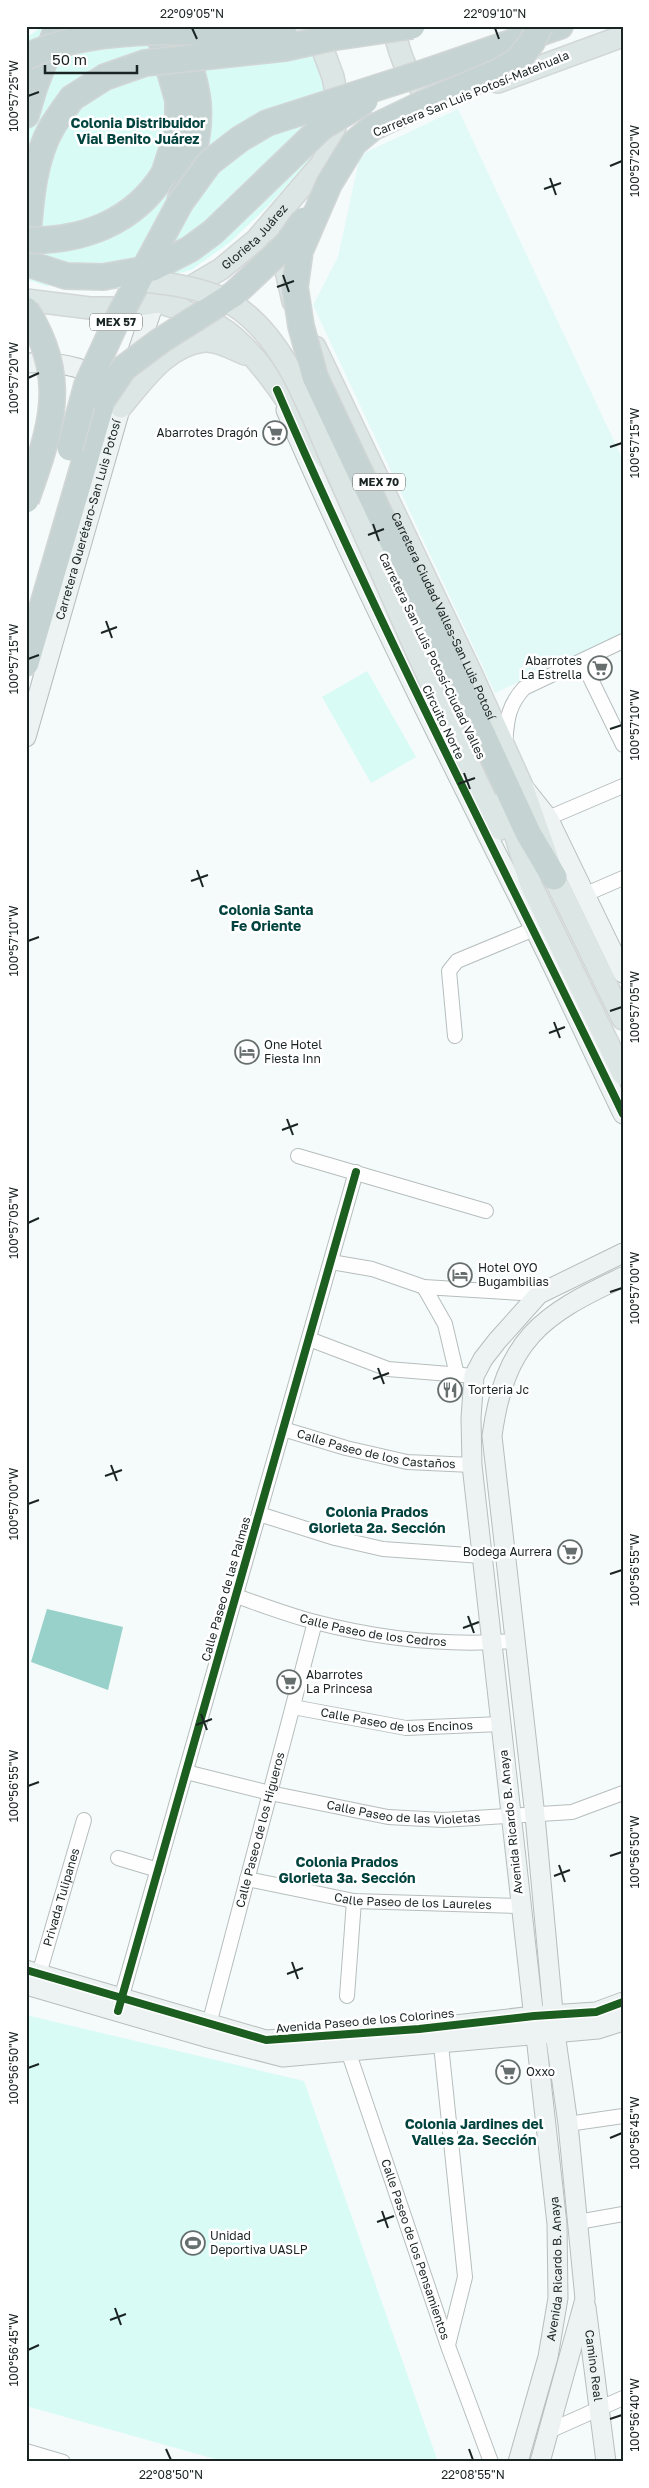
<svg xmlns="http://www.w3.org/2000/svg" width="649" height="2488" font-family="'Golos Text',sans-serif">
	<style>
		.built { fill: #e2faf7 }
		.green { fill: #d8fbf6 }
		.water { fill: #97d1ca }
		.lines { fill: none; stroke-linecap: round; stroke-linejoin: round }
		.street-casing { stroke: #b6bebd; stroke-width: 16 }
		.secondary-casing { stroke: #b6bebd; stroke-width: 21 }
		.primary-casing { stroke: #d2d6d6; stroke-width: 24 }
		.highway-casing { stroke: #d2d6d6; stroke-width: 28 }
		.street { stroke: #fefefe; stroke-width: 14 }
		.secondary { stroke: #edf2f2; stroke-width: 19 }
		.primary { stroke: #dce6e5; stroke-width: 21 }
		.highway { stroke: #c5d4d3; stroke-width: 25 }
		.primary-bridge-casing { stroke: #d2d6d6; stroke-width: 24; stroke-linecap: butt }
		.highway-bridge-casing { stroke: #d2d6d6; stroke-width: 28; stroke-linecap: butt }
		.primary-bridge { stroke: #dce6e5; stroke-width: 21 }
		.highway-bridge { stroke: #c5d4d3; stroke-width: 25 }
		.cycleway-casing { stroke: #fff; stroke-width: 11 }
		.cycleway { stroke: #1b5e20; stroke-width: 8 }
		.ticks { fill: none; stroke: #1a2423; stroke-width: 2 }
		.labels { text-anchor: middle; stroke-width: 5; stroke-linejoin: round; paint-order: stroke }
		.shield { fill: #fff; stroke: #5f6665; stroke-width: 1 }
		.shield-label { font-size: 11px; font-weight: bold; fill: #1a2423 }
		.street-label { font-size: 12px; fill: #1a2423; stroke: #fff }
		.poi-label { font-size: 12px; fill: #1a2423; stroke: #fff; text-anchor: start }
		.neighbourhood-label { font-size: 14px; font-weight: bold; fill: #01433e; stroke: #fff }
		.neatline { fill: none; stroke: #1a2423; stroke-width: 2 }
		.ticks-label { font-size: 12px; text-anchor: middle; fill: #1a2423 }
	</style>
	<rect width="100%" height="100%" fill="#f5fbfa"/>
	<!-- built -->
	<path class="built" d="M458,109L623,460V633L495,693L313,305L338,257L360,155Z"/>
	<!-- green -->
	<g class="green">
		<path d="M43,26H287L309,43L329,90L318,151L268,206L229,243L191,270L136,284L103,277L46,286L26,279V38Z"/>
		<path d="M367,671L416,757L371,783L322,697Z"/>
		<path d="M26,2015L304,2081L438,2462H226L26,2406Z"/>
	</g>
	<!-- water -->
	<path class="water" d="M47,1609L123,1627L108,1690L31,1662Z"/>
	<g class="lines">
		<!-- street casing -->
		<g class="street-casing">
			<g id="street">
				<path d="M582,661L623,745"/>
				<path d="M505,745C507,721 507,707 524,688L623,641"/>
				<path d="M548,818L623,786"/>
				<path d="M586,894L623,878"/>
				<path d="M455,1036L449,971L457,961L534,929"/>
				<path d="M298,1156L486,1211"/>
				<path d="M331,1262L372,1269L424,1287L539,1294"/>
				<path d="M424,1287L445,1324L457,1375"/>
				<path d="M309,1339L388,1369L474,1376"/>
				<path id="s1" d="M283,1429L346,1448L407,1462L472,1465"/>
				<path d="M259,1514L335,1538L383,1549L482,1556"/>
				<path id="s2" d="M236,1596C262,1605 288,1615 315,1622C380,1639 449,1646 515,1641"/>
				<path id="s3" d="M293,1707L406,1728L501,1724"/>
				<path id="s4" d="M186,1772L270,1793L388,1817L443,1820L572,1812L623,1793"/>
				<path d="M118,1858L158,1870"/>
				<path id="s5" d="M247,1879L354,1901L520,1906"/>
				<path id="s6" d="M39,1974L84,1820"/>
				<path d="M347,1996L354,1901"/>
				<path d="M119,2006L356,1172"/>
				<path id="s7" d="M207,2032L315,1622"/>
				<path d="M440,2035L465,2277L448,2345"/>
				<path id="s8" d="M345,2042L448,2346L491,2462"/>
				<path d="M568,2124L623,2116"/>
				<path d="M578,2222L623,2214"/>
				<path d="M549,2431L623,2398"/>
				<path d="M26,2451L63,2462"/>
			</g>
		</g>
		<!-- secondary casing -->
		<g class="secondary-casing">
			<g id="secondary">
				<path d="M26,363C51,362 84,364 102,382"/>
				<path d="M134,363L154,303"/>
				<path d="M286,410C360,582 444,749 528,916C561,981 591,1048 623,1114"/>
				<path id="s9" d="M26,737L125,392"/>
				<path d="M525,789L548,818L623,973"/>
				<path d="M26,1970L266,2040L419,2029L534,2016L596,2012L623,2002"/>
				<path d="M26,1985L205,2037L283,2057L598,2029L623,2021"/>
				<path id="s10" d="M586,2307L606,2462"/>
				<path id="s11" d="M518,2462L548,2357L558,2298L557,2224L472,1465L471,1418L474,1376L483,1359L497,1341L539,1294L623,1253"/>
				<path d="M540,2462L585,2299L568,2124L555,2033L535,1816L492,1436C505,1341 540,1315 623,1277"/>
			</g>
		</g>
		<!-- primary casing -->
		<g class="primary-casing">
			<g id="primary">
				<path d="M393,26C400,57 411,98 449,96"/>
				<path d="M498,82L623,36"/>
				<path d="M284,209L280,245L293,301"/>
				<path id="s12" d="M26,300L90,308H121L159,302L177,295L221,269L256,240L323,162L340,112L333,77L323,50L301,26"/>
				<path d="M159,302C181,310 206,317 226,331C264,359 298,419 326,458"/>
				<path id="s13" d="M315,347L472,675L522,786L554,877L623,1019"/>
				<path d="M121,407C143,381 167,345 204,341C218,340 233,349 245,354"/>
				<path d="M388,564L441,674"/>
				<path d="M480,788L500,829"/>
				<path d="M502,803L516,837L531,885L623,1074"/>
			</g>
		</g>
		<!-- highway casing -->
		<g class="highway-casing">
			<g id="highway">
				<path d="M157,26L178,100V131L164,174"/>
				<path d="M176,26C185,51 195,77 198,103C201,137 189,169 180,201"/>
				<path d="M429,71L560,26"/>
				<path d="M26,115L34,88L58,26"/>
				<path d="M26,258C30,216 30,165 52,127C58,117 65,108 72,98"/>
				<path d="M26,263L66,276L103,277"/>
				<path d="M427,614L528,833L554,877"/>
				<path d="M26,663L103,399"/>
			</g>
		</g>
		<!-- street -->
		<use href="#street" class="street"/>
		<!-- secondary -->
		<use href="#secondary" class="secondary"/>
		<!-- primary -->
		<use href="#primary" class="primary"/>
		<!-- highway -->
		<use href="#highway" class="highway"/>
		<!-- primary-bridge casing -->
		<g class="primary-bridge-casing">
			<path id="primary-bridge" d="M123,279C157,282 203,286 232,304C286,337 311,414 335,468C354,511 373,554 392,596C420,661 451,725 480,788"/>
		</g>
		<!-- highway-bridge casing -->
		<g class="highway-bridge-casing">
			<g id="highway-bridge">
				<path d="M26,57C100,21 204,33 285,36"/>
				<path d="M72,98L105,77L145,63L285,48L330,38L412,26"/>
				<path d="M26,240C82,242 134,222 164,174"/>
				<path d="M103,277L153,268L190,249L213,232L322,127L365,101"/>
				<path d="M26,310C70,378 51,429 26,500"/>
				<path d="M103,399L124,368L160,341L234,294L287,244L304,220"/>
				<path d="M70,448L87,385L116,322L180,203L209,163L240,139L267,123L429,71"/>
				<path d="M427,614L315,377L301,326L295,287L300,251L329,184L354,143L372,128L422,104L498,72L518,60L532,42L540,26"/>
			</g>
		</g>
		<!-- primary-bridge -->
		<use href="#primary-bridge" class="primary-bridge"/>
		<!-- highway-bridge -->
		<use href="#highway-bridge" class="highway-bridge"/>
		<!-- cycleway casing -->
		<g class="cycleway-casing">
			<g id="cycleway">
				<path d="M277,390C383,636 507,873 623,1114"/>
				<path d="M26,1970L266,2040L419,2029L534,2016L596,2012L623,2002"/>
				<path d="M118,2011L356,1172"/>
			</g>
		</g>
		<!-- cycleway -->
		<use href="#cycleway" class="cycleway"/>
	</g>
	<!-- ticks -->
	<path class="ticks" d="M192,28L197,39M495,28L499,39M28,96L39,92M610,166L622,161M550,178L556,195M544,189L561,183M283,275L289,292M277,287L294,281M28,378L39,373M610,447L622,443M373,524L379,541M368,535L384,529M106,621L112,638M101,633L117,627M28,659L39,655M610,729L622,725M464,773L470,789M458,784L475,778M197,870L203,887M191,881L208,875M28,941L39,937M610,1011L622,1007M554,1022L560,1038M549,1033L565,1027M287,1119L293,1135M282,1130L298,1124M28,1223L39,1218M610,1292L622,1288M378,1368L384,1384M373,1379L389,1373M111,1465L117,1481M105,1476L122,1470M28,1504L39,1500M610,1574L622,1570M468,1616L474,1633M463,1628L479,1622M201,1714L207,1730M196,1725L212,1719M28,1786L39,1782M610,1856L622,1852M559,1865L565,1882M554,1876L570,1870M292,1962L298,1979M287,1974L303,1968M28,2068L39,2064M610,2138L622,2133M382,2211L388,2228M377,2222L394,2216M115,2308L121,2325M110,2320L126,2314M28,2350L39,2345M610,2419L622,2415M166,2449L171,2460M469,2449L473,2460"/>
	<!-- icons -->
	<defs>
		<g id="supermarket-ring" transform="scale(1.25)"><circle r="9.5" fill="#fff" stroke="#676f6e" stroke-width="1.5"/><path d="M-6-5.5h2.5l.6 2H6L4.5 2H-2.5L-4.4-4H-6ZM-1.5 3.2a1.3 1.3 0 1 0 .1 0ZM3 3.2a1.3 1.3 0 1 0 .1 0Z" fill="#676f6e"/></g>
		<g id="hotel-ring" transform="scale(1.25)"><circle r="9.5" fill="#fff" stroke="#676f6e" stroke-width="1.5"/><path d="M-6-4.5h1.5V1H6V5H4.5V3h-9V5H-6ZM-4 0a1.8 1.8 0 1 1 3.6 0ZM.5 0V-2.5h3Q6-2.5 6 0Z" fill="#676f6e"/></g>
		<g id="restaurant-ring" transform="scale(1.25)"><circle r="9.5" fill="#fff" stroke="#676f6e" stroke-width="1.5"/><path d="M-5-6h1v4h1v-4h1v4h1v-4h1v5L-1.5 .5V6h-2V.5L-5-1ZM5-6V6H3V1.5H1.5Q1.5-4 5-6Z" fill="#676f6e"/></g>
		<g id="stadium-ring" transform="scale(1.25)"><circle r="9.5" fill="#fff" stroke="#676f6e" stroke-width="1.5"/><path d="M0-5a6.5 5 0 1 0 0 10a6.5 5 0 1 0 0-10ZM-3.5-1.8h7v3.6h-7Z" fill="#676f6e"/></g>
	</defs>
	<g fill-rule="evenodd">
		<use href="#supermarket-ring" x="275" y="433"/>
		<use href="#supermarket-ring" x="600" y="668"/>
		<use href="#hotel-ring" x="247" y="1052"/>
		<use href="#hotel-ring" x="460" y="1275"/>
		<use href="#restaurant-ring" x="450" y="1390"/>
		<use href="#supermarket-ring" x="570" y="1552"/>
		<use href="#supermarket-ring" x="289" y="1682"/>
		<use href="#supermarket-ring" x="508" y="2072"/>
		<use href="#stadium-ring" x="193" y="2243"/>
	</g>
	<g class="labels">
		<!-- shield labels -->
		<g class="shield">
			<rect x="90" y="313.5" width="52" height="17" rx="4"/>
			<rect x="353" y="473.5" width="52" height="17" rx="4"/>
		</g>
		<g class="shield-label">
			<text x="116" y="326">MEX 57</text>
			<text x="379" y="486">MEX 70</text>
		</g>
		<!-- street labels -->
		<g class="street-label">
			<text transform="translate(471 94) rotate(-22)" y="4">Carretera San Luis Potosí-Matehuala</text>
			<text dy="4" stroke="none"><textPath href="#s12" startOffset="251">Glorieta Juárez</textPath></text>
			<text dy="4" stroke="none"><textPath href="#s9" startOffset="226">Carretera Querétaro-San Luis Potosí</textPath></text>
			<text dy="4" stroke="none"><textPath href="#s13" startOffset="298">Carretera Ciudad Valles-San Luis Potosí</textPath></text>
			<text transform="translate(432 656) rotate(64)" y="4">Carretera San Luis Potosí-Ciudad Valles</text>
			<text transform="translate(443 722) rotate(64)" y="4">Circuito Norte</text>
			<text dy="4" stroke="none"><textPath href="#s1" startOffset="96">Calle Paseo de los Castaños</textPath></text>
			<text transform="translate(226 1589) rotate(-74)" y="4">Calle Paseo de las Palmas</text>
			<text dy="4" stroke="none"><textPath href="#s2" startOffset="142">Calle Paseo de los Cedros</textPath></text>
			<text dy="4" stroke="none"><textPath href="#s3" startOffset="105">Calle Paseo de los Encinos</textPath></text>
			<text dy="4" stroke="none"><textPath href="#s4" startOffset="222">Calle Paseo de las Violetas</textPath></text>
			<text transform="translate(511 1822) rotate(-96)" y="4">Avenida Ricardo B. Anaya</text>
			<text dy="4" stroke="none"><textPath href="#s7" startOffset="209">Calle Paseo de los Higueros</textPath></text>
			<text dy="4" stroke="none"><textPath href="#s6" startOffset="80">Privada Tulipanes</textPath></text>
			<text dy="4" stroke="none"><textPath href="#s5" startOffset="168">Calle Paseo de los Laureles</textPath></text>
			<text transform="translate(365 2021) rotate(-5)" y="4">Avenida Paseo de los Colorines</text>
			<text dy="4" stroke="none"><textPath href="#s8" startOffset="219">Calle Paseo de los Pensamientos</textPath></text>
			<text dy="4" stroke="none"><textPath href="#s11" startOffset="198">Avenida Ricardo B. Anaya</textPath></text>
			<text dy="4" stroke="none"><textPath href="#s10" startOffset="59">Camino Real</textPath></text>
		</g>
		<!-- poi labels -->
		<g class="poi-label">
			<text x="258" y="437" text-anchor="end">Abarrotes Dragón</text>
			<text x="582" y="665" text-anchor="end">Abarrotes<tspan x="582" dy="14">La Estrella</tspan></text>
			<text x="264" y="1049">One Hotel<tspan x="264" dy="14">Fiesta Inn</tspan></text>
			<text x="478" y="1272">Hotel OYO<tspan x="478" dy="14">Bugambilias</tspan></text>
			<text x="468" y="1394">Torteria Jc</text>
			<text x="552" y="1556" text-anchor="end">Bodega Aurrera</text>
			<text x="306" y="1679">Abarrotes<tspan x="306" dy="14">La Princesa</tspan></text>
			<text x="526" y="2076">Oxxo</text>
			<text x="210" y="2240">Unidad<tspan x="210" dy="14">Deportiva UASLP</tspan></text>
		</g>
		<!-- neighbourhood labels -->
		<g class="neighbourhood-label">
			<text x="138" y="128">Colonia Distribuidor<tspan x="138" dy="16">Vial Benito Juárez</tspan></text>
			<text x="266" y="915">Colonia Santa<tspan x="266" dy="16">Fe Oriente</tspan></text>
			<text x="377" y="1517">Colonia Prados<tspan x="377" dy="16">Glorieta 2a. Sección</tspan></text>
			<text x="347" y="1867">Colonia Prados<tspan x="347" dy="16">Glorieta 3a. Sección</tspan></text>
			<text x="474" y="2129">Colonia Jardines del<tspan x="474" dy="16">Valles 2a. Sección</tspan></text>
		</g>
	</g>
	<!-- border -->
	<rect width="649" height="2488" fill="none" stroke="#ffffff" stroke-width="55"/>
	<!-- scale -->
	<path d="M45 65v8h92v-8" fill="none" stroke="#1a2423" stroke-width="2.5"/>
	<text x="52" y="65" font-size="15" fill="#1a2423" stroke="#ffffff" stroke-width="4" paint-order="stroke">50 m</text>
	<rect x="28" y="28" width="594" height="2432" class="neatline"/>
	<g class="ticks-label">
		<text x="192" y="18">22°09'05"N</text>
		<text x="495" y="18">22°09'10"N</text>
		<text transform="translate(14 96) rotate(-90)" y="4">100°57'25"W</text>
		<text transform="translate(635 161) rotate(-90)" y="4">100°57'20"W</text>
		<text transform="translate(14 378) rotate(-90)" y="4">100°57'20"W</text>
		<text transform="translate(635 443) rotate(-90)" y="4">100°57'15"W</text>
		<text transform="translate(14 659) rotate(-90)" y="4">100°57'15"W</text>
		<text transform="translate(635 725) rotate(-90)" y="4">100°57'10"W</text>
		<text transform="translate(14 941) rotate(-90)" y="4">100°57'10"W</text>
		<text transform="translate(635 1007) rotate(-90)" y="4">100°57'05"W</text>
		<text transform="translate(14 1223) rotate(-90)" y="4">100°57'05"W</text>
		<text transform="translate(635 1288) rotate(-90)" y="4">100°57'00"W</text>
		<text transform="translate(14 1504) rotate(-90)" y="4">100°57'00"W</text>
		<text transform="translate(635 1570) rotate(-90)" y="4">100°56'55"W</text>
		<text transform="translate(14 1786) rotate(-90)" y="4">100°56'55"W</text>
		<text transform="translate(635 1852) rotate(-90)" y="4">100°56'50"W</text>
		<text transform="translate(14 2068) rotate(-90)" y="4">100°56'50"W</text>
		<text transform="translate(635 2133) rotate(-90)" y="4">100°56'45"W</text>
		<text transform="translate(14 2350) rotate(-90)" y="4">100°56'45"W</text>
		<text transform="translate(635 2415) rotate(-90)" y="4">100°56'40"W</text>
		<text x="171" y="2479">22°08'50"N</text>
		<text x="473" y="2479">22°08'55"N</text>
	</g>
</svg>
